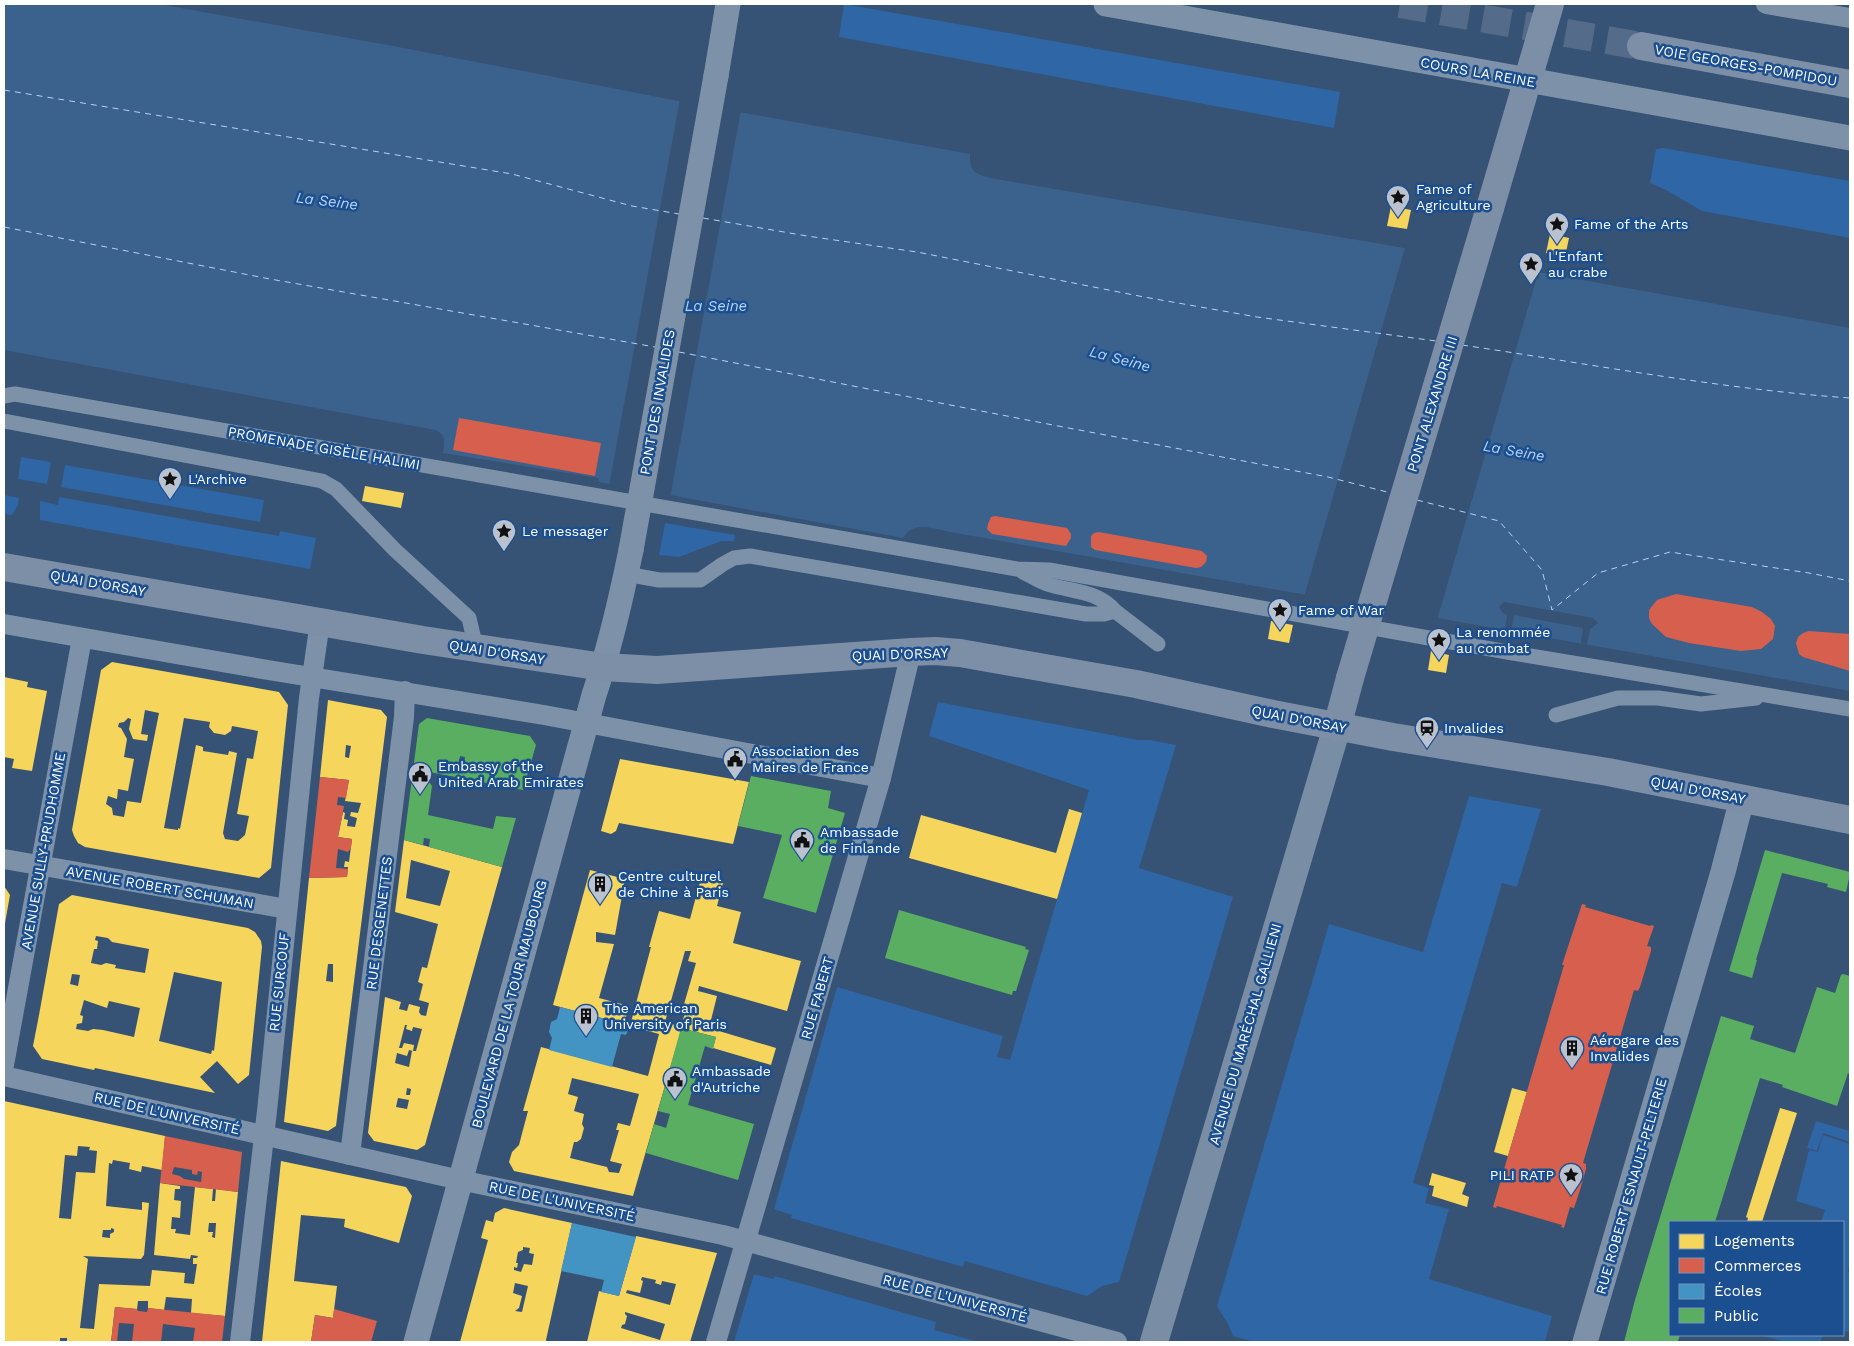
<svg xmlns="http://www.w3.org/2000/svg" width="1854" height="1346" font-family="'Work Sans',sans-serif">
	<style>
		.green { fill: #2f66a5 }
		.water { fill: #3b618d }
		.pier { fill: #365274 }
		.homes { fill: #f6d55c; fill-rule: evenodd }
		.shops { fill: #d6604d; fill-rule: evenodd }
		.schools { fill: #4393c3 }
		.public { fill: #5aae61; fill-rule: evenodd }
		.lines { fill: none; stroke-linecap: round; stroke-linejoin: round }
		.ferry { stroke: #b5d3f5; stroke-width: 1; stroke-dasharray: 6 5; stroke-linecap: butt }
		.primary-tunnel { stroke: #546c89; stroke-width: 28; stroke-dasharray: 28 14; stroke-linecap: butt }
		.pedestrian { stroke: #7d92a8; stroke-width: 15 }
		.minor { stroke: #7d92a8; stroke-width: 20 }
		.tertiary { stroke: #7d92a8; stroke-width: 25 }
		.secondary { stroke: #798da4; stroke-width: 28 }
		.primary { stroke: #7d8ea7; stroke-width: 28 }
		.tertiary-bridge { stroke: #7d92a8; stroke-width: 25 }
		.primary-bridge { stroke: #7d8ea7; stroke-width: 28 }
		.labels { text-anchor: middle; stroke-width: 5; stroke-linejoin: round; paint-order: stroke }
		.street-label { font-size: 14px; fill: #fff; stroke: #1b4f8f }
		.poi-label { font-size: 14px; fill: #fff; stroke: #1b4f8f; text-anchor: start }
		.water-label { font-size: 15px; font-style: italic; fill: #b5d3f5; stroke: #1b4f8f }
	</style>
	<rect width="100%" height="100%" fill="#365274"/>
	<!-- green -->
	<g class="green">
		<path d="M844,4L1340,92L1334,128L839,37Z"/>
		<path d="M1663,148L1850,181V238L1702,211L1666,190L1650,183L1656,149Z"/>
		<path d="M21,457L51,462L47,484L18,479Z"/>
		<path d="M65,465L264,500L260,522L61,487Z"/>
		<path d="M4,495L19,498L18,505L12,515L4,514Z"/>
		<path d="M59,497L279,536L280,531L316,538L310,569L40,520V501L58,505Z"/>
		<path d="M665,523L735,535L734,541H722L708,546L679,557L659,555Z"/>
		<path d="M938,702L1138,740H1150L1176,745L1139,868L1233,897L1119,1282L1102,1286L1087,1296L965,1261L963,1267L791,1218L792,1215L774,1209L837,987L1003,1036L997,1057L1010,1060L1089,790L929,736Z"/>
		<path d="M1469,796L1541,809L1517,887L1502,883L1413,1183L1429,1188L1425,1203L1449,1209L1429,1279L1552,1316L1545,1342H1254L1233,1336L1229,1326L1217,1306L1329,924L1423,952Z"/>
		<path d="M1816,1121L1850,1131V1142L1823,1133L1817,1151L1807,1148Z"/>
		<path d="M1823,1135L1850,1144V1263L1848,1270L1850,1276V1332L1843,1331V1222H1821L1825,1210L1796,1201L1809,1150L1818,1152Z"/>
		<path d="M754,1274L773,1279L775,1276L936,1322L934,1330L979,1342H734Z"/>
		<path d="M1760,1335H1823L1820,1342H1785Z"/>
	</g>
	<!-- water -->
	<path class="water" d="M4,4H159L393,46L679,101L970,154C970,172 974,173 990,178L1405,248L1850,328V691L950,532C933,529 914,520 903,538L599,482L598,478L443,453C445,443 446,434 435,430L4,350Z"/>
	<!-- pier -->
	<g class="pier">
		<path d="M680,99L741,110L670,498L609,486Z"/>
		<path d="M1396,243L1540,269L1537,275H1540L1539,279L1536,280L1437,620L1304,597L1405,248L1395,246Z"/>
		<path d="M1504,602L1593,618L1598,623L1590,629L1587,644L1581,643L1583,628L1514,615L1511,631L1505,630L1507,615L1502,612L1499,607Z"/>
	</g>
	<!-- homes -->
	<g class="homes">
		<path d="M1391,206L1411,210L1407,229L1387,226Z"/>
		<path d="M1550,234L1569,238L1565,257L1546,253Z"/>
		<path d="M365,486L404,493L401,508L362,501Z"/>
		<path d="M1271,621L1293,625L1289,643L1268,639Z"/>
		<path d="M1431,651L1449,655L1446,673L1428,670Z"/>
		<path d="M112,662L279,692L288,705L271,868L259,878L85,847L78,843L74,836L72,830L101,670ZM145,710L159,713L141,803L127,801L124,817L113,815L112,808L106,804L108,796L117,799L118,789L128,791L134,759L124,757L127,739L121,728L118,727L119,723L124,722L128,718L131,719L129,729L133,739L147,741L148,735L141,734ZM184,718L210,722L209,727L214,733L225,735L231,731L232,726L258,731L253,759L247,758L237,814L249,816L245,835L238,841L225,839L223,833L237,753L229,751L228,755L203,751V747L196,745L180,829L178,828V830L164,828Z"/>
		<path d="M4,677L28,682L27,687L47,691L32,771L12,768L14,759L4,757Z"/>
		<path d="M328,700L381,710L387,717L336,1126L328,1131L284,1122L309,878L347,877L348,867H344L345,861L349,862L352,839L338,837L343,812L345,813L344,819L348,820L347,826L355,827L357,818L350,816L351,812L358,813L361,803L345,801L349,780L320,777ZM346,745L351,746L349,758L345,757ZM328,964H333V982L326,981Z"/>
		<path d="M620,759L749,782L733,844L619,823L616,831L611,834L601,831Z"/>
		<path d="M1069,809L1082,813L1057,899L909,858L921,815L1056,853Z"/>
		<path d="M404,840L502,867L425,1145L417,1150L374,1141L368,1133L385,997L401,1002L399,1009L407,1011L409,1004L420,1007L419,1012L421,1015L426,1016L429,1003L419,1000L423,984L418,982L422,967L427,968L438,924L395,912ZM411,860L450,871L440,906L406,898ZM405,1025H407L406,1029L412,1031L413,1027L422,1029L416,1051H412L409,1067L395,1063L397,1053L407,1056L409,1050L413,1051L414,1045L404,1043L402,1048H399ZM407,1088L411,1089L410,1095H406ZM398,1098L409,1100L407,1109L396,1107Z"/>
		<path d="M590,870L625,879L615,935L596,932V942L614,944L599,998L629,1006L624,1024L553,1005Z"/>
		<path d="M701,878L723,883L717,906L741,912L733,943L801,961L787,1011L699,986L698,991L717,996L709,1028L776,1048L771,1065L713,1048L716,1037L681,1028L685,1012L682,1011L696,963L688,961L691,951H685L665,1022L682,1027L633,1196L514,1171L509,1162L512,1152L519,1145L528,1111H523L541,1047L648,1076L659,1034L630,1026L651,947H649L659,911L690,919ZM572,1078L639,1094L630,1126L618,1123L616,1130H619L610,1161L622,1164L619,1173L609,1172L607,1167L570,1158L574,1142H577L581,1139L584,1128L582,1124L584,1114L574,1111L578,1097L568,1094Z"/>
		<path d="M4,886L10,895L5,923H4Z"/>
		<path d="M72,895L248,928L255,932L261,941L262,947L249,1075L238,1084L217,1061L200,1077L215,1093L95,1068L94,1070L42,1059L33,1046L39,1015L59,904ZM96,936L108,938L112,942L149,949L145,973L115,968L116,965L106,963L101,965L91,963L94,949H97L98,941L95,940ZM174,972L222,982L214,1051L212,1050L211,1054L159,1041ZM72,974L80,975L78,986L70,984ZM84,1000L107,1008L109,1001L140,1008L134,1037L103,1030L93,1029L88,1031L76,1029L77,1024L82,1023L83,1016L80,1015Z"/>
		<path d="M1512,1088L1527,1092L1508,1156L1494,1152Z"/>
		<path d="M4,1101L165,1136L162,1170L142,1166L141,1172L129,1169L130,1163L113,1160L112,1164L109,1163L106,1206L142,1210V1202L149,1203L144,1255L141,1259L83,1256L88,1259L80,1328L94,1329L99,1284L150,1286L152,1270L185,1273L184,1283L194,1284L197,1264H193V1258H197L198,1256L191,1255L190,1259L154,1255L160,1183L180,1186V1189H175L174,1200L181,1201L180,1218L172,1217L171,1229H176L175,1233L190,1235L195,1187L213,1189L212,1201H215L216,1189L238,1192L225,1316L191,1313L192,1299L166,1297L164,1310L148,1308V1301H138L137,1309L115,1307L111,1342H67V1338H60V1342H4ZM78,1146L90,1147L89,1150L97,1151L95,1173L76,1172L71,1219L59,1218L65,1155L77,1156ZM209,1223H216L215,1238L212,1237L213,1232H208ZM111,1228L114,1229V1232L110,1234V1238L102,1237L103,1230H111Z"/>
		<path d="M1780,1108L1797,1113L1762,1222H1747L1748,1218L1746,1217Z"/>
		<path d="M281,1161L406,1187L412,1196L399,1243L344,1227L345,1219L301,1215L294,1281L337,1286L333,1318L315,1315L311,1342H262Z"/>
		<path d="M1432,1173L1466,1183L1462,1194L1469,1197L1467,1207L1432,1196L1434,1186L1429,1185Z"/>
		<path d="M504,1208L572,1223L546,1340L547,1342H460L488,1240L481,1238L486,1220L493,1222L495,1213ZM523,1247L530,1248L529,1253L534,1254L532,1265L524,1264L521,1272L514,1270V1267L517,1268L518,1263H516L518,1252L523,1250ZM515,1283L528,1286L522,1312L515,1311L519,1308L522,1296L513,1293Z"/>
		<path d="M636,1236L717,1253L690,1342H587L599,1291L619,1296ZM642,1277L656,1280L655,1283L661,1285L662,1281L676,1284L670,1305L626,1293L627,1290L640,1293L643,1281L641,1280ZM625,1312L665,1324L660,1340L621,1328L622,1325L625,1324L627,1316L625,1314Z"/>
	</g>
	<!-- shops -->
	<g class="shops">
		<path d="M459,418L601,443L595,476L453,450Z"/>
		<path d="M995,516L1067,528L1071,534V538L1066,546L992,534L987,529L988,524L991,517Z"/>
		<path d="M1099,532L1202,551L1207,556L1206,562L1201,567L1196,568L1095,550L1091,547V536L1094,533Z"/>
		<path d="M1676,594L1752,607L1762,612L1771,619L1775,626L1773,639L1761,649L1741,651L1689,643L1666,637L1652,624L1649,618V610L1657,600Z"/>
		<path d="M1809,631L1850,634V671L1803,657L1799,654L1796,643L1798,637L1803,633Z"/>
		<path d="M320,777L349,780L346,798L338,797L337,805L344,806L338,837L352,839L351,848L348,852L338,849L336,868L348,869L347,877L309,878Z"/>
		<path d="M1582,904L1586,905L1585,907L1650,926L1651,925L1654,926L1647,946L1651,947V951L1640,987L1638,991L1634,990L1583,1163L1586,1164V1169L1580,1190L1574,1208L1570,1207L1564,1228L1561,1227L1562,1225L1497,1206L1496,1208L1493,1207L1564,965H1562Z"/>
		<path d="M165,1136L242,1152L238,1192L160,1183ZM174,1167L192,1170V1174L197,1175L198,1171L202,1172L201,1182L184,1179L180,1176L172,1174Z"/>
		<path d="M115,1307L137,1309L138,1311L147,1312L148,1308L225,1316L222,1342H193L195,1328L163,1324L161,1342H132L134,1324L119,1323L117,1342H111Z"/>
		<path d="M334,1309L377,1321L371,1342H311L315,1315L333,1318Z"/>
	</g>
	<!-- schools -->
	<g class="schools">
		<path d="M560,1007L624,1024L622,1029L628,1030L626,1035L621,1034L612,1067L549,1050L552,1038L549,1032L551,1022L557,1019Z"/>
		<path d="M572,1223L636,1237L619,1296L601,1292L604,1280L561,1271Z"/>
	</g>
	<!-- public -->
	<g class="public">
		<path d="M427,718L530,736L536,745L523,790L424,771L423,781L429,782L432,786L428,815L493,829L496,816L516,818L502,867L429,847L430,839L424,838L423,845L404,840L419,724ZM460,756L465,757L463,766L458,765Z"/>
		<path d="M751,776L831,791L828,808L845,813L816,913L763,898L782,835L738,826Z"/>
		<path d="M1765,850L1850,872V874L1846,892L1827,887L1828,884L1782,873L1756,960H1757L1752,978L1729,971Z"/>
		<path d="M899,910L1026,947L1025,949L1029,950L1016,991H1013L1012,995L885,958Z"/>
		<path d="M1843,974L1850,976V1074L1848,1073L1837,1106L1782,1087L1783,1085L1760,1078L1715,1222H1670V1335H1680L1678,1341L1682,1342H1624L1635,1300L1721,1016L1754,1026L1750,1039L1795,1053L1817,987L1835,993L1841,975Z"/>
		<path d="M681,1028L716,1037L713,1049L705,1046L688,1105L754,1124L738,1180L646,1153L654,1124L666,1128L670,1114L658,1111Z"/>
	</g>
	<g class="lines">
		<!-- ferry -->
		<g class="ferry">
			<path d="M4,90L512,174L632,206L679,214"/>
			<path d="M703,218L807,236L917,252L1144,297L1257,317L1436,341"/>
			<path d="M4,227L270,279L655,347"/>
			<path d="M1462,345C1591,364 1720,389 1850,398"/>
			<path d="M679,352L1058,426L1328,477L1391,493"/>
			<path d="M1417,500L1499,521L1542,570L1552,610L1598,573L1670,552L1809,573L1850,581"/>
		</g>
		<!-- primary-tunnel -->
		<path class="primary-tunnel" d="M1400,4L1641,46"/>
		<!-- pedestrian -->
		<g class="pedestrian">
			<path d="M4,396L15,394L1017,569L1049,570L1513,653L1850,709"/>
			<path d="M4,421L322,481L336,489L395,550L469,618L476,648"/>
			<path d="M626,574L659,580H700L723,564L734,558L750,556L1086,614H1104L1115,611C1098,590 1071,592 1047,584C1039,581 1031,576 1023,572"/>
			<path d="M1115,611L1158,644"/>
			<path d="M1556,715L1618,698H1658L1701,704L1756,698"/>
		</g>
		<!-- minor -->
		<g class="minor">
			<path d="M1766,4L1850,18"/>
			<path d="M4,624L268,670L544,715L881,778"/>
			<path d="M4,859L287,909"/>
			<path d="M4,1065L82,638"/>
			<path d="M4,1076L460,1180L723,1235L1117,1342"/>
			<path d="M350,1155L404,717L405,691"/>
			<path d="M240,1342L267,1111L309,698L320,622"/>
			<path d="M716,1342L881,778L911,652"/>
		</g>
		<!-- tertiary -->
		<g class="tertiary">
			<path d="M1106,4L1850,138"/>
			<path d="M716,76L728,4"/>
			<path d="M416,1342L594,695C610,647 621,599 631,550"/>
			<path d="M1585,1342L1723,872L1742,799"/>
		</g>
		<!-- secondary -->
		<path class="secondary" d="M1154,1342L1337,727"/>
		<!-- primary -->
		<g class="primary">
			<path d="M1641,46L1850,84"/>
			<path d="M1490,208L1550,4"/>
			<path d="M4,567L423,640L603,667L657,670L911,652L935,651L960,653L1136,684L1273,714L1393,737L1608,772L1850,820"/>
			<path d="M1337,727L1350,678"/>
		</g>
		<!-- tertiary-bridge -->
		<path class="tertiary-bridge" d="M631,550L716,76"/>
		<!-- primary-bridge -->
		<path class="primary-bridge" d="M1350,678L1490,208"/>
	</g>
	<!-- icons -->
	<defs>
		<g id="sight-pin" transform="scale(1.25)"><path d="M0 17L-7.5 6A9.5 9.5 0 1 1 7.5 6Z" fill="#b9c2ce" stroke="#1b4f8f"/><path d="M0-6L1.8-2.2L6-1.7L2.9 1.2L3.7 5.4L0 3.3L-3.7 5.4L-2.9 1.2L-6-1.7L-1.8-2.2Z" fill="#111"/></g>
		<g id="station-pin" transform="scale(1.25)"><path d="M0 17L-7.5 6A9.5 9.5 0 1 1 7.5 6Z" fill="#b9c2ce" stroke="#1b4f8f"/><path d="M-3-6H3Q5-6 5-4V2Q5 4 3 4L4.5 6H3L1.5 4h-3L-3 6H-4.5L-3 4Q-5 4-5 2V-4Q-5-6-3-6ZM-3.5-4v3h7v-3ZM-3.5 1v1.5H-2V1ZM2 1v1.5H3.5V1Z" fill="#111"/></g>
		<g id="civic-pin" transform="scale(1.25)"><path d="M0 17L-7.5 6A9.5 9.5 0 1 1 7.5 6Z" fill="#b9c2ce" stroke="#1b4f8f"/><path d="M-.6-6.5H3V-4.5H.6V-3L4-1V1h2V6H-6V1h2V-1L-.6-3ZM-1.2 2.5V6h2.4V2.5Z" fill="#111"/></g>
		<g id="building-pin" transform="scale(1.25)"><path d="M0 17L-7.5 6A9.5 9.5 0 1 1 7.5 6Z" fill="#b9c2ce" stroke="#1b4f8f"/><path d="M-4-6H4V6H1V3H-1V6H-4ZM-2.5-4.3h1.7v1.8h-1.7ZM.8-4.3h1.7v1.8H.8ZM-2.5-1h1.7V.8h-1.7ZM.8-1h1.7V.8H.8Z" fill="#111"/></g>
	</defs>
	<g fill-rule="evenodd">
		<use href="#sight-pin" x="1398" y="197"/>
		<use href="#sight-pin" x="1557" y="224"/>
		<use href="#sight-pin" x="1531" y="264"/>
		<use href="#sight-pin" x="170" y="479"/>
		<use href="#sight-pin" x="504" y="531"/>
		<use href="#sight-pin" x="1280" y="610"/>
		<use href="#sight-pin" x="1439" y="640"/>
		<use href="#station-pin" x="1427" y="728"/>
		<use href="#civic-pin" x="735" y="759"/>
		<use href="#civic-pin" x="420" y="774"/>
		<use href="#civic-pin" x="802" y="840"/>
		<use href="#building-pin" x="600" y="884"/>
		<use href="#building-pin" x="586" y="1016"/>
		<use href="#building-pin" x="1572" y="1048"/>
		<use href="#civic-pin" x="675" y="1079"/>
		<use href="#sight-pin" x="1571" y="1175"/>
	</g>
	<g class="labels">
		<!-- street labels -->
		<g class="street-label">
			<text transform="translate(1746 65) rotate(10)" y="5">VOIE GEORGES-POMPIDOU</text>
			<text transform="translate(1478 72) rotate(10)" y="5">COURS LA REINE</text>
			<text transform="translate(657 402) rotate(-80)" y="5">PONT DES INVALIDES</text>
			<text transform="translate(1432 404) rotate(-73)" y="5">PONT ALEXANDRE III</text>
			<text transform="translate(324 448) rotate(10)" y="5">PROMENADE GISÈLE HALIMI</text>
			<text transform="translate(98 583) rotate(10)" y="5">QUAI D'ORSAY</text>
			<text transform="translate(497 652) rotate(9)" y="5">QUAI D'ORSAY</text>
			<text transform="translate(900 654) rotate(-2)" y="5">QUAI D'ORSAY</text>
			<text transform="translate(1299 719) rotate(11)" y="5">QUAI D'ORSAY</text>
			<text transform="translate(1698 790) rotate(11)" y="5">QUAI D'ORSAY</text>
			<text transform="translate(43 851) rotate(-80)" y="5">AVENUE SULLY-PRUDHOMME</text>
			<text transform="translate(160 887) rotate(10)" y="5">AVENUE ROBERT SCHUMAN</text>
			<text transform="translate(379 923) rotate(-83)" y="5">RUE DESGENETTES</text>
			<text transform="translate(279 982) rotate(-84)" y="5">RUE SURCOUF</text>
			<text transform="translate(817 998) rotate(-74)" y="5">RUE FABERT</text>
			<text transform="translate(509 1004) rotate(-75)" y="5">BOULEVARD DE LA TOUR MAUBOURG</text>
			<text transform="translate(1245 1034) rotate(-74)" y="5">AVENUE DU MARÉCHAL GALLIENI</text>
			<text transform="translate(167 1113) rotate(13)" y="5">RUE DE L'UNIVERSITÉ</text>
			<text transform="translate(1631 1186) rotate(-74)" y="5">RUE ROBERT ESNAULT-PELTERIE</text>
			<text transform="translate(562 1201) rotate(12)" y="5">RUE DE L'UNIVERSITÉ</text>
			<text transform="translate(955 1298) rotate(15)" y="5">RUE DE L'UNIVERSITÉ</text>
		</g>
		<!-- poi labels -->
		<g class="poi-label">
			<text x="1416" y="194">Fame of<tspan x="1416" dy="16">Agriculture</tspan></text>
			<text x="1574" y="229">Fame of the Arts</text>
			<text x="1548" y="261">L'Enfant<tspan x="1548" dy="16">au crabe</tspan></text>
			<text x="188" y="484">L'Archive</text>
			<text x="522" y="536">Le messager</text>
			<text x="1298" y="615">Fame of War</text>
			<text x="1456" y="637">La renommée<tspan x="1456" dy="16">au combat</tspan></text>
			<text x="1444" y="733">Invalides</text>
			<text x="752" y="756">Association des<tspan x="752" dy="16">Maires de France</tspan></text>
			<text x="438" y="771">Embassy of the<tspan x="438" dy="16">United Arab Emirates</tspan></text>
			<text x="820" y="837">Ambassade<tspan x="820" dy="16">de Finlande</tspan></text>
			<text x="618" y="881">Centre culturel<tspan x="618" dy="16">de Chine à Paris</tspan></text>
			<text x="604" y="1013">The American<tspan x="604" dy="16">University of Paris</tspan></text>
			<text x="1590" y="1045">Aérogare des<tspan x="1590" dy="16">Invalides</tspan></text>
			<text x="692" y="1076">Ambassade<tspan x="692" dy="16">d'Autriche</tspan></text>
			<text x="1554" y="1180" text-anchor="end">PILI RATP</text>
		</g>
		<!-- water labels -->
		<g class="water-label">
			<text transform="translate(327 201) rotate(7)" y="5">La Seine</text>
			<text x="716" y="311">La Seine</text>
			<text transform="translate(1120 359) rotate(15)" y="5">La Seine</text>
			<text transform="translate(1514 451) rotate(10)" y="5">La Seine</text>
		</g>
	</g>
	<!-- border -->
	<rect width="1854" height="1346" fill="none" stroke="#ffffff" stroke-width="10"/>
	<!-- legend -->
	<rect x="1669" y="1221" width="175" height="115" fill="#1b4f8f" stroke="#7695bc"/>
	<rect x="1679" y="1234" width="25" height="15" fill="#f6d55c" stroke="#7695bc"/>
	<text x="1714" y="1246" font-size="15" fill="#ffffff">Logements</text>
	<rect x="1679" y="1258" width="25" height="15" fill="#d6604d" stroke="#7695bc"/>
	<text x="1714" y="1271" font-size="15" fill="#ffffff">Commerces</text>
	<rect x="1679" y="1284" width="25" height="15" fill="#4393c3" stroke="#7695bc"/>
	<text x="1714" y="1296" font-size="15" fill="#ffffff">Écoles</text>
	<rect x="1679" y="1308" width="25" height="15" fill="#5aae61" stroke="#7695bc"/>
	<text x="1714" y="1321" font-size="15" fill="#ffffff">Public</text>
</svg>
